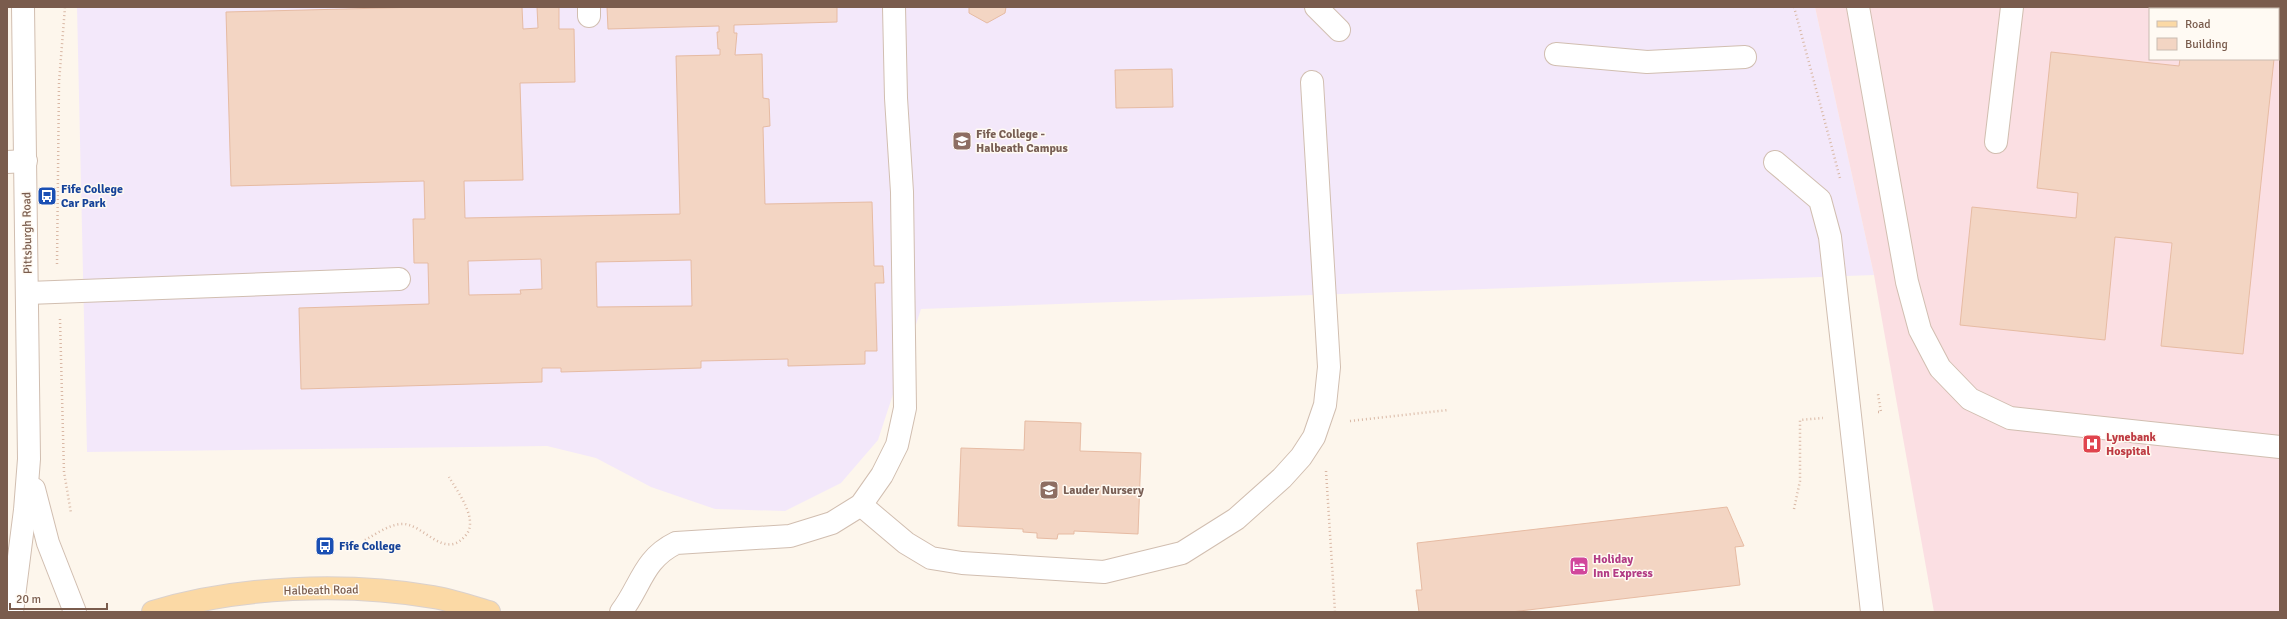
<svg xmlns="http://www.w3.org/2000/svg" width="2287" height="619" font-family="Signika,sans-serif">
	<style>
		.education { fill: #f3e8fa }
		.medical { fill: #fbdfe3; fill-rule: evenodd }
		.building { fill: #f3d5c3; stroke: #e6bba3; fill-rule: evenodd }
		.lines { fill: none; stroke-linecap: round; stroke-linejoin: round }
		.minor-casing { stroke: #d1beb0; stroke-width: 24 }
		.major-casing { stroke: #dad1cd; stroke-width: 24 }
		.path { stroke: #d9b8a5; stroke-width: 2.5; stroke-dasharray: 1 3; stroke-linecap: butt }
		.minor { stroke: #fff; stroke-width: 22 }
		.major { stroke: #fbd9a5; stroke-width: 22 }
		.labels { text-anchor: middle; stroke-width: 3; stroke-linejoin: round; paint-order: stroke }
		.education-label { font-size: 12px; font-weight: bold; fill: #785e54; stroke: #fffaf3; text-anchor: start }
		.transit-label { font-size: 12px; font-weight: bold; fill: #164399; stroke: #fffaf3; text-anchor: start }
		.street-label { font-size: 12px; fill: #7a5c4d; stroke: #fffaf3 }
		.health-label { font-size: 12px; font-weight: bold; fill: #be3a42; stroke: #fffaf3; text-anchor: start }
		.hotel-label { font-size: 12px; font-weight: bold; fill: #b23c85; stroke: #fffaf3; text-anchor: start }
	</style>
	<rect width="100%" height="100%" fill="#fdf6ec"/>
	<!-- education -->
	<path class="education" d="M77,7H1815L1874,275L921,309L878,440L841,483L785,511L715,509L651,487L596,458L547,446L87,452Z"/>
	<!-- medical -->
	<path class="medical" d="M1815,7H2280V612H1934L1874,275ZM2150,9H2278V59H2150Z"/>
	<!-- building -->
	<g class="building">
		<path d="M423,7H522L523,29L538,28L537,7H559V29H574L575,82L520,83L523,180L464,181L465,218L680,214L676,56L720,55V49H718L717,32H719V26L608,29L607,7H837V22L734,25V33H737L735,55L762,54L763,98L769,99L770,126L763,127L765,204L872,202L874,266H883L884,283H875L877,351H865V364L788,366V359L701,361V368L561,372V368H542V382L301,389L299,308L429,304L428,263H414L413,219H425L424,181L231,186L226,12ZM541,259L542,289L520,290L521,294L469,295L468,261ZM691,260L692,306L597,307L596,262Z"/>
		<path d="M969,7H1006L1005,13L987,23L969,13Z"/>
		<path d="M2186,7H2279L2278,18V9H2185Z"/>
		<path d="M2051,52L2179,66L2180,59H2274L2243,354L2161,346L2172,243L2115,237L2105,340L1960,325L1972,207L2076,218L2078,193L2037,188Z"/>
		<path d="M1172,69L1173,107L1116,108L1115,70Z"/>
		<path d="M1025,421L1081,423L1080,451L1141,453L1138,534L1074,531V534H1058L1057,539L1037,538V533L1023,532V529L958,526L961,448L1024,450Z"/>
		<path d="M1727,507L1744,546L1735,547L1740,585L1511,612H1419L1416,590H1422L1417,543Z"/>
	</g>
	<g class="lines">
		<!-- minor casing -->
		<g class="minor-casing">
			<g id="minor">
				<path d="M589,7V16"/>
				<path d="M1316,7L1339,30"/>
				<path d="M1858,7L1907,282L1920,330L1940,368L1970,399L2010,418L2280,447"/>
				<path d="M1556,54L1647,62L1745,57"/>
				<path d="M1996,142L2012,7"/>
				<path d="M7,162L26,161"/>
				<path d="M1775,162L1820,200L1830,237L1872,612"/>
				<path d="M28,293L399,279"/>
				<path d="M34,489L48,543L75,612"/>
				<path d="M861,505L906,543L931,558L962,563L1104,572L1182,553L1236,519L1282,478L1301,457L1314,437L1325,405L1329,367L1312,82"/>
				<path d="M12,612L25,510L29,459L23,7"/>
				<path d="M621,612C641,586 643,559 676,543L790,536L832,523L861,505L882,475L897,445L905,408L902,192L896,98L894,7"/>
			</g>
		</g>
		<!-- major casing -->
		<g class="major-casing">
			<path id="major" d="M153,612C238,586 346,582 433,597C452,600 471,607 489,612"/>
		</g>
		<!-- path -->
		<g class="path">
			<path d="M1794,7L1840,178"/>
			<path d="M57,264L59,82L65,7"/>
			<path d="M60,319L64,472L71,513"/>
			<path d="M1878,412H1881L1878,394"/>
			<path d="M1350,421L1448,410"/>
			<path d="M1326,471L1335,612"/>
			<path d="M1794,509L1800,481V420L1823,418"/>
			<path d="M365,540C376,534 388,525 401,524C423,522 444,562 466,535C479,519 457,491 449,477"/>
		</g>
		<!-- minor -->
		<use href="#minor" class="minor"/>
		<!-- major -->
		<use href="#major" class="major"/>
	</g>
	<!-- icons -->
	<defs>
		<g id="university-square" transform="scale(1)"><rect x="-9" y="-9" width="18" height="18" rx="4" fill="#8d6e63" stroke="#fffaf3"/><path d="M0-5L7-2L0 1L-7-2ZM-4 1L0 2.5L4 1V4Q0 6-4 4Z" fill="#fff"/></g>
		<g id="bus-square" transform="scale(1)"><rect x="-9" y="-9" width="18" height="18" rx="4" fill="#1a4fb4" stroke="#fffaf3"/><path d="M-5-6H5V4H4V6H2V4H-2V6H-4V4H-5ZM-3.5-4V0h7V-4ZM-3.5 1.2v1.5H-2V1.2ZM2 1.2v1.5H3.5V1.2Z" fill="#fff"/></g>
		<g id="hospital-square" transform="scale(1)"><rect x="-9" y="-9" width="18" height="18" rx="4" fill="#e0444e" stroke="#fffaf3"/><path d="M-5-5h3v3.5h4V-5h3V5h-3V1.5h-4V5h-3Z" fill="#fff"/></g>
		<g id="school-square" transform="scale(1)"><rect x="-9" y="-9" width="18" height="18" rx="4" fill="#8d6e63" stroke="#fffaf3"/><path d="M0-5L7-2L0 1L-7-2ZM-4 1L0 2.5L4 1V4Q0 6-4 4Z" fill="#fff"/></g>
		<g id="hotel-square" transform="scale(1)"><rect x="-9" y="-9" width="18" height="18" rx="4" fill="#d1479c" stroke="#fffaf3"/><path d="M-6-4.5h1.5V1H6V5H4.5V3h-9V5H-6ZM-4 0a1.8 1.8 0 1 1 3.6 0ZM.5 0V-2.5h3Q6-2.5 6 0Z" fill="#fff"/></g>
	</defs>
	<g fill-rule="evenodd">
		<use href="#university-square" x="962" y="141"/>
		<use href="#bus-square" x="47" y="196"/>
		<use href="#hospital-square" x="2092" y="444"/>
		<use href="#school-square" x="1049" y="490"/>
		<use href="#bus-square" x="325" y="546"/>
		<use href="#hotel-square" x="1579" y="566"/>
	</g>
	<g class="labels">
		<!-- education labels -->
		<g class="education-label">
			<text x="976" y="138">Fife College -<tspan x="976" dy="14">Halbeath Campus</tspan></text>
			<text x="1063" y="494">Lauder Nursery</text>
		</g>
		<!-- transit labels -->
		<g class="transit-label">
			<text x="61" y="193">Fife College<tspan x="61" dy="14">Car Park</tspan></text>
			<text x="339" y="550">Fife College</text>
		</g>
		<!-- street labels -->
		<g class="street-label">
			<text transform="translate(27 233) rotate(-91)" y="4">Pittsburgh Road</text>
			<text transform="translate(321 590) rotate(-1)" y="4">Halbeath Road</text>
		</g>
		<!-- health labels -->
		<g class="health-label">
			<text x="2106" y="441">Lynebank<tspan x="2106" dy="14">Hospital</tspan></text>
		</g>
		<!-- hotel labels -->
		<g class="hotel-label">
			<text x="1593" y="563">Holiday<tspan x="1593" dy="14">Inn Express</tspan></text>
		</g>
	</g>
	<!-- border -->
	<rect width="2287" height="619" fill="none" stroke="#7a5c4d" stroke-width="16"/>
	<!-- legend -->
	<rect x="2149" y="8" width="130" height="52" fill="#fffaf3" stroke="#cabbb1"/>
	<rect x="2157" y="21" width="20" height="6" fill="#fbd9a5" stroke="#cabbb1"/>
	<text x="2185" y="28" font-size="12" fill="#7a5c4d">Road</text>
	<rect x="2157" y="38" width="20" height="12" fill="#f3d5c3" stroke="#cabbb1"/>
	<text x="2185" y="48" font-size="12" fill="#7a5c4d">Building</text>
	<!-- scale -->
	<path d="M10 603v6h97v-6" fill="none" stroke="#7a5c4d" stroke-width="2"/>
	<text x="16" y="603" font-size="12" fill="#7a5c4d" stroke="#fffaf3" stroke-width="3" paint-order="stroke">20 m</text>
</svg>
